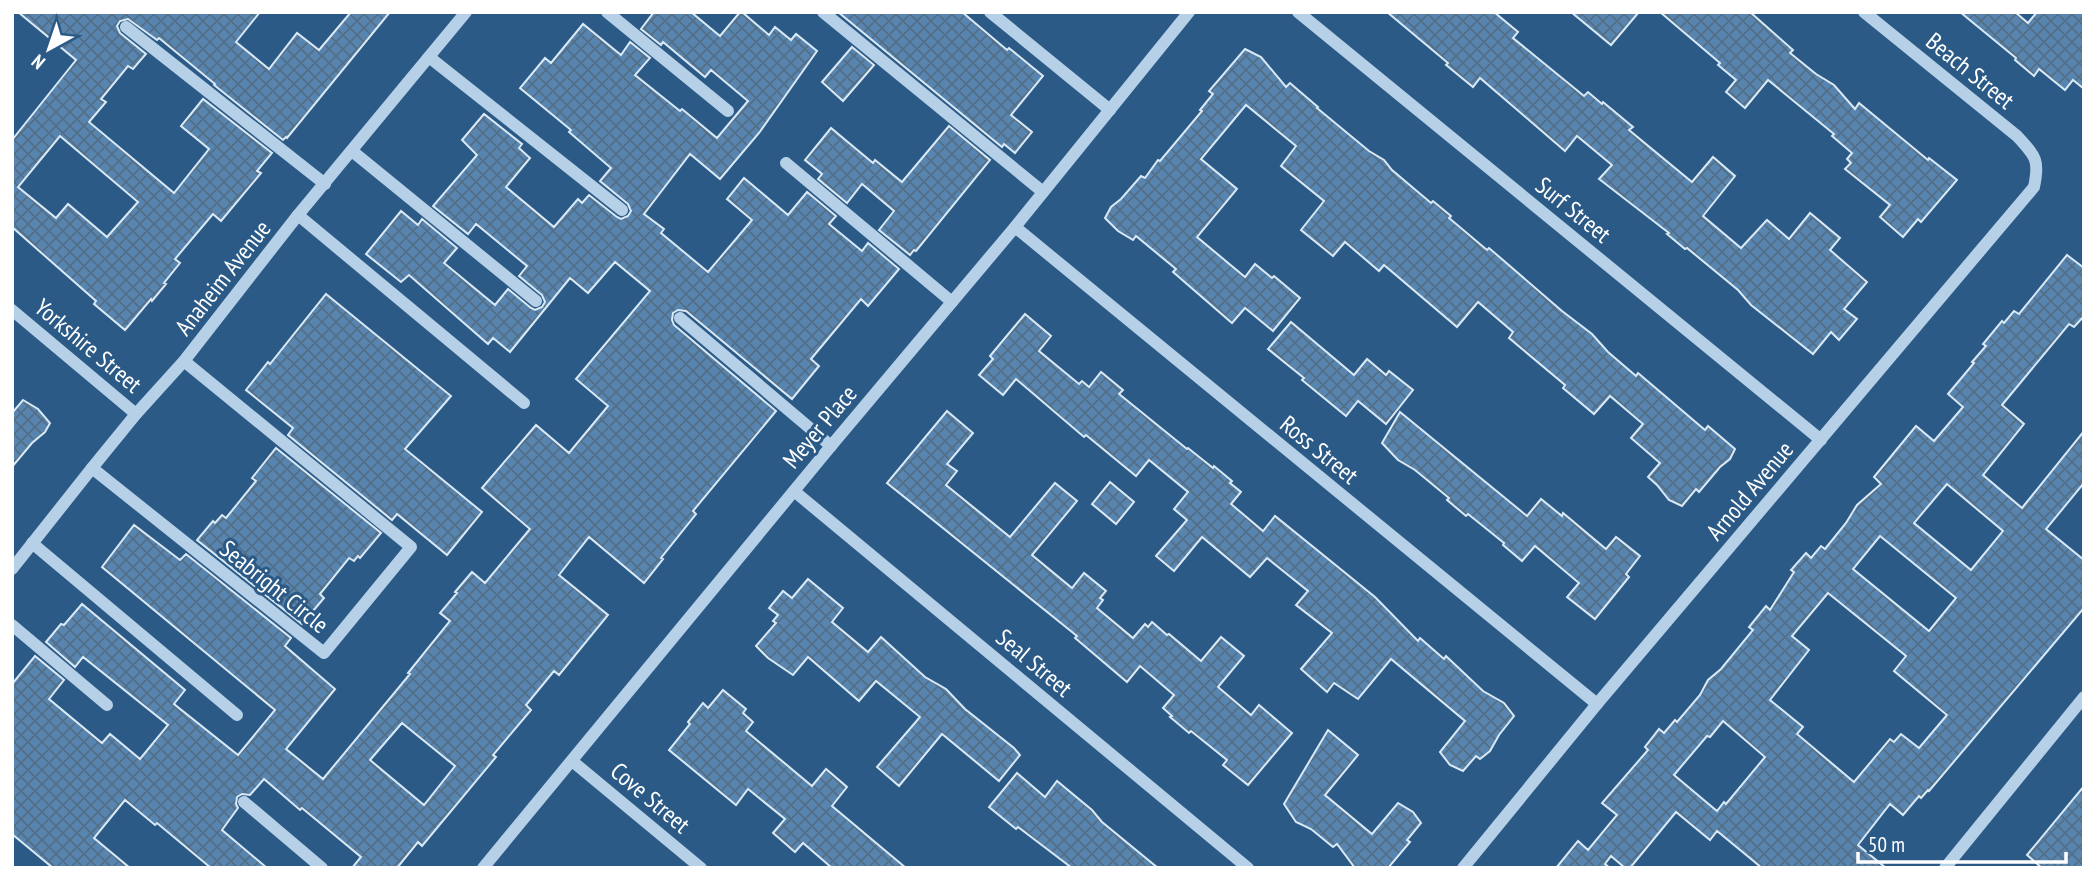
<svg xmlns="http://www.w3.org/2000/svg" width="2096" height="880" font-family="'PT Sans Narrow',sans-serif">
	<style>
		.building { fill: url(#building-cross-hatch); stroke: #dae9f6; stroke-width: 2; fill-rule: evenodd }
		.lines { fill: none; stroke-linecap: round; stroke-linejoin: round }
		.minor { stroke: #b6d0e7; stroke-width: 12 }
		.labels { text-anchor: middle; stroke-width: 6; stroke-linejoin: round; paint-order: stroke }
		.street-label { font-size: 24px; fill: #fff; stroke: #2b5a86 }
	</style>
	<defs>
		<pattern id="building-cross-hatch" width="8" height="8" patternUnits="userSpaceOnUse" patternTransform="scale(1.75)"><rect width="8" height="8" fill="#5785af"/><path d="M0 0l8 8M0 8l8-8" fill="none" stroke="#536e87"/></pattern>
	</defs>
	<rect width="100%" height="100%" fill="#2b5a86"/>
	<!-- building -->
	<g class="building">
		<path d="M18,12H260L236,42L269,69L297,33L319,50L351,12H390L287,138L286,137L283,140L214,85L215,84L159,38L157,40L128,19L120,21L117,26L120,33L146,54L133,69L128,66L101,99L106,102L89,122L174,193L209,149L181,126L203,99L272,153L257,171L261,173L221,221L213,214L175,259L180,263L164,283L166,284L152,301L151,299L125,330L94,304L96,301L12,227V140L76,60ZM60,136L138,202L107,237L68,204L56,218L18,187Z"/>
		<path d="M654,12H691L720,36L740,12H742L769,35L775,27L791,40L796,34L817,51L759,133L720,179L690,154L644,214L664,229L661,233L708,272L752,220L727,199L744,178L788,215L807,192L836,216L829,224L862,251L868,243L899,269L868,306L861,299L811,359L819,366L792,399L686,311L678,310L673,313L672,320L674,325L776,411L693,511L696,514L661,558L663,559L644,583L589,537L559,575L608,615L559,675L554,671L526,705L531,710L493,755L496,757L422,846L418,842L397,868H352L361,857L302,808L300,810L264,779L250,795L242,794L237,797L236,804L238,808L222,830L267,868H211L157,823L155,825L125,800L94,838L130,868H53L12,834V684L35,656L64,680L49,699L102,743L110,734L140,759L168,725L83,657L75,667L46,642L61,624L64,625L82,604L185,690L174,704L238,755L275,710L102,567L134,525L180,560L186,554L291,638L285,646L335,689L286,749L323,779L410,674L408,673L450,621L440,613L457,593L455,592L472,572L485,583L530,529L482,488L536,425L569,453L608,406L576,379L650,291L615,262L588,293L570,278L510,352L493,338L488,344L409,275L401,282L366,254L401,211L418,225L422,219L457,248L444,263L495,305L508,289L531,308L535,310L542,307L545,302L542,295L519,276L527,266L476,224L468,234L433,206L477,155L462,140L484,114L522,144L519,148L530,158L506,187L554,227L578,199L582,203L589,195L617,217L621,219L628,216L631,211L628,204L600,181L611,168L569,132L571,130L520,88L545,58L551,63L583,24L621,55L630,42L650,58L635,75L680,111L682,109L717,138L748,101L711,70L705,77L663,42L661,45L641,29ZM402,723L455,766L424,805L370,760Z"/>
		<path d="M838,12H962L1007,50L1009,48L1043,76L1011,115L1032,132L1015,153L1004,144L1002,147Z"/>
		<path d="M1387,12H1494L1518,32L1513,38L1584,96L1588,92L1602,104L1603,102L1633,127L1629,130L1692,182L1713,157L1735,176L1703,216L1741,248L1767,220L1789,239L1810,213L1840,238L1830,250L1867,282L1844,309L1857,319L1839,340L1831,332L1813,354L1751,305L1738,290L1687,248L1685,249L1667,234L1669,233L1599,179L1612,165L1577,136L1565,151L1480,78L1473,87L1446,65L1448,63Z"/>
		<path d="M1571,12H1639L1611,45Z"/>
		<path d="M1660,12H1750L1793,50L1790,53L1816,74L1834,85L1855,109L1859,103L1928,160L1929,158L1957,180L1921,222L1918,219L1903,237L1880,217L1890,205L1845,169L1851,163L1847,159L1852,153L1832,136L1834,134L1768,80L1745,108L1726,92L1736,80L1718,65L1720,63Z"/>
		<path d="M1960,12H2015L2028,23L2037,12H2084V89L2073,80L2065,90L2039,69L2034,76L2015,60L2016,58Z"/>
		<path d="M852,47L874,65L843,101L822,82Z"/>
		<path d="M1245,49L1261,57L1286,87L1290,83L1318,107L1317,108L1369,151L1384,160L1392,170L1431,203L1433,201L1451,216L1449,218L1487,250L1489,248L1562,311L1592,334L1608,352L1636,376L1638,373L1705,430L1708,426L1735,449L1730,459L1720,467L1699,492L1696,489L1682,506L1669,500L1657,485L1648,477L1660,463L1631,438L1643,424L1610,396L1594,414L1563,388L1565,385L1509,338L1513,332L1478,302L1457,327L1384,265L1379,271L1345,242L1333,256L1301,230L1324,201L1281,166L1296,146L1246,105L1201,159L1237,189L1197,237L1245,277L1255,264L1272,278L1274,276L1300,298L1273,331L1245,308L1232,323L1173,272L1176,269L1136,236L1133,240L1118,231L1105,218L1111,207L1121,199L1141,176L1145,178L1158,160L1160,161L1202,111L1200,110L1213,94L1209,91Z"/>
		<path d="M949,126L990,160L916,251L914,250L910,255L879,230L894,211L862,184L847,203L818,179L822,174L805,160L831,128L873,163L875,160L902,182Z"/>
		<path d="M2067,255L2084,268V316L2074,327L2069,324L2002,405L2024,424L1983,475L2022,508L2084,431V483L2046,529L2084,560V608L1929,791L1928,790L1921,798L1919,796L1903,815L1890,804L1858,845L1886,868H1762L1717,831L1710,840L1676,812L1630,868H1625L1611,856L1605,864L1610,868H1556L1578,841L1588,850L1617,815L1602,803L1648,750L1645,747L1659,729L1664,733L1675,720L1677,722L1700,695L1708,680L1721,669L1753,630L1749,627L1766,606L1770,610L1794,572L1791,570L1806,553L1811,558L1821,546L1825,549L1846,523L1857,505L1881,484L1874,477L1916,426L1934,441L1963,407L1948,394L1974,363L1972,362L1986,346L1983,344L2002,321L2004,323L2014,311L2019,314ZM1947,484L2003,531L1971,570L1914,523ZM1880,536L1956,598L1929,631L1853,569ZM1828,593L1906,656L1894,671L1947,715L1919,748L1901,734L1894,742L1890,739L1854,782L1797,734L1803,727L1770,700L1809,650L1792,636ZM1723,721L1765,757L1726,804L1724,802L1717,811L1674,775L1707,736L1710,737Z"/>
		<path d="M326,294L451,396L405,449L482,512L447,555L397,514L392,520L288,435L293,428L246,390L268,362L270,364Z"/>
		<path d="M1025,314L1051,336L1039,351L1079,384L1082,381L1089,387L1101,372L1123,390L1119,394L1187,449L1188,448L1213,468L1214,466L1232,481L1230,483L1241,492L1231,504L1263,531L1275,516L1375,597L1418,641L1420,638L1444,659L1446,656L1483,691L1504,703L1514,716L1499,735L1490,751L1480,759L1476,756L1463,771L1450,765L1440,752L1465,721L1391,659L1358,699L1334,683L1327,692L1301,669L1332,633L1296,605L1308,591L1267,558L1250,577L1202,537L1174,571L1156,556L1187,520L1174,509L1188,492L1149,460L1136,476L1086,435L1084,437L1016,379L1003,395L979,375L993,359L990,356Z"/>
		<path d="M1291,322L1354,375L1367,359L1386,375L1389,371L1413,390L1386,424L1358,401L1346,416L1302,380L1304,378L1268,349Z"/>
		<path d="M23,400L38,409L50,423L45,432L32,443L12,467V413Z"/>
		<path d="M947,411L973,433L947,464L957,471L946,485L1010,537L1055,483L1077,501L1032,555L1072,588L1084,573L1106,591L1100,598L1103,600L1097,608L1133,638L1145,624L1148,627L1152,622L1167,635L1169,634L1201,661L1221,637L1244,656L1218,687L1251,715L1259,705L1292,733L1248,785L1223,765L1227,760L1191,731L1189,733L1170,717L1172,716L1163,708L1174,695L1140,666L1127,682L1075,638L1077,636L887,483Z"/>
		<path d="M1400,412L1527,516L1541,499L1562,516L1563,513L1606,549L1616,537L1640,556L1626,574L1629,577L1595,619L1567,597L1579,583L1535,546L1522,561L1503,545L1504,543L1468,514L1466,516L1447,500L1449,498L1415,470L1398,460L1382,443Z"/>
		<path d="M276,448L381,533L360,558L358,556L354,561L349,558L320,594L324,598L302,624L197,540L213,521L215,523L222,515L226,518L256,481L252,478Z"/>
		<path d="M1110,482L1134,502L1116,524L1092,504Z"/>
		<path d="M808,579L843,608L832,622L868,652L881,637L925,677L946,689L965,709L1014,748L1020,755L999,781L942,734L899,786L877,767L920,717L876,681L859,701L808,657L793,675L768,658L756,646L776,623L773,621L778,615L769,608L783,591L792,598Z"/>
		<path d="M723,690L746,709L743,713L753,722L746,731L812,786L826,769L847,787L832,806L906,868H832L803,843L795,852L773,833L785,819L748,789L736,805L669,750L690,724L688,722L703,703L708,708Z"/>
		<path d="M1328,730L1358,755L1325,795L1372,834L1398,803L1413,812L1421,823L1407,840L1410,842L1388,868H1355L1337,844L1333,847L1311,829L1296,822L1284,804Z"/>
		<path d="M1017,773L1045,797L1057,781L1092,810L1102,822L1158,868H1072L1018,827L1016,829L989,807Z"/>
		<path d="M2084,786V868H2042L2027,855Z"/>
	</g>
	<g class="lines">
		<!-- minor -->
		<g class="minor">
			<path d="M607,12L728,111"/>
			<path d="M823,12L1043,192"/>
			<path d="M990,12L1110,110"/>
			<path d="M1298,12L1821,440"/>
			<path d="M126,27L325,184"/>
			<path d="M429,57L622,210"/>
			<path d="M352,151L536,301"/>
			<path d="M786,163L952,302"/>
			<path d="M298,215L524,403"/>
			<path d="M1015,227L1597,704"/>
			<path d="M12,310L136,414"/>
			<path d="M680,318L831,446"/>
			<path d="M92,468L324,653L411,547L184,361"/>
			<path d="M794,491L1248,868"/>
			<path d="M32,543L237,715"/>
			<path d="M12,569L92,468L136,414L184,361L298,215L466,12"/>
			<path d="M12,625L107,705"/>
			<path d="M572,761L701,868"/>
			<path d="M244,802L322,868"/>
			<path d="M483,868L831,446L1015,227L1189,12"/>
			<path d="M1463,868L1597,704L2034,187C2040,159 2035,156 2017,136L1864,12"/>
			<path d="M1945,868L2084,697"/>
		</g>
	</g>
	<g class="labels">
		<!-- street labels -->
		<g class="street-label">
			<text transform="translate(1970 71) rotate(39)" y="8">Beach Street</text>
			<text transform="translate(1573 210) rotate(39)" y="8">Surf Street</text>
			<text transform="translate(223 278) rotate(-52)" y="8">Anaheim Avenue</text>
			<text transform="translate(88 346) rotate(40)" y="8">Yorkshire Street</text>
			<text transform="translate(820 427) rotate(-50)" y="8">Meyer Place</text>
			<text transform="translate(1319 450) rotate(39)" y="8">Ross Street</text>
			<text transform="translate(1750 491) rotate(-50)" y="8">Arnold Avenue</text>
			<text transform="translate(274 587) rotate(39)" y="8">Seabright Circle</text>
			<text transform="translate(1034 663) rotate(40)" y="8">Seal Street</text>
			<text transform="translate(650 798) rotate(40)" y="8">Cove Street</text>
		</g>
	</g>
	<!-- border -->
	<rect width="2096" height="880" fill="none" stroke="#ffffff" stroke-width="28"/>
	<!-- north arrow -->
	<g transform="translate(49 49) rotate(220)" stroke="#2b5a86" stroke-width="5" paint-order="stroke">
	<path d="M0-5L12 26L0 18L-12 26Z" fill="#ffffff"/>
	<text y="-10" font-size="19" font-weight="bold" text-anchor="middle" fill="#ffffff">N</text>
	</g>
	<!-- scale -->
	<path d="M1858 852v10h208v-10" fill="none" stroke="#ffffff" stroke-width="3.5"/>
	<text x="1868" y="852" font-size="21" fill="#ffffff" stroke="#2b5a86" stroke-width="5" paint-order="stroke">50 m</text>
</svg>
